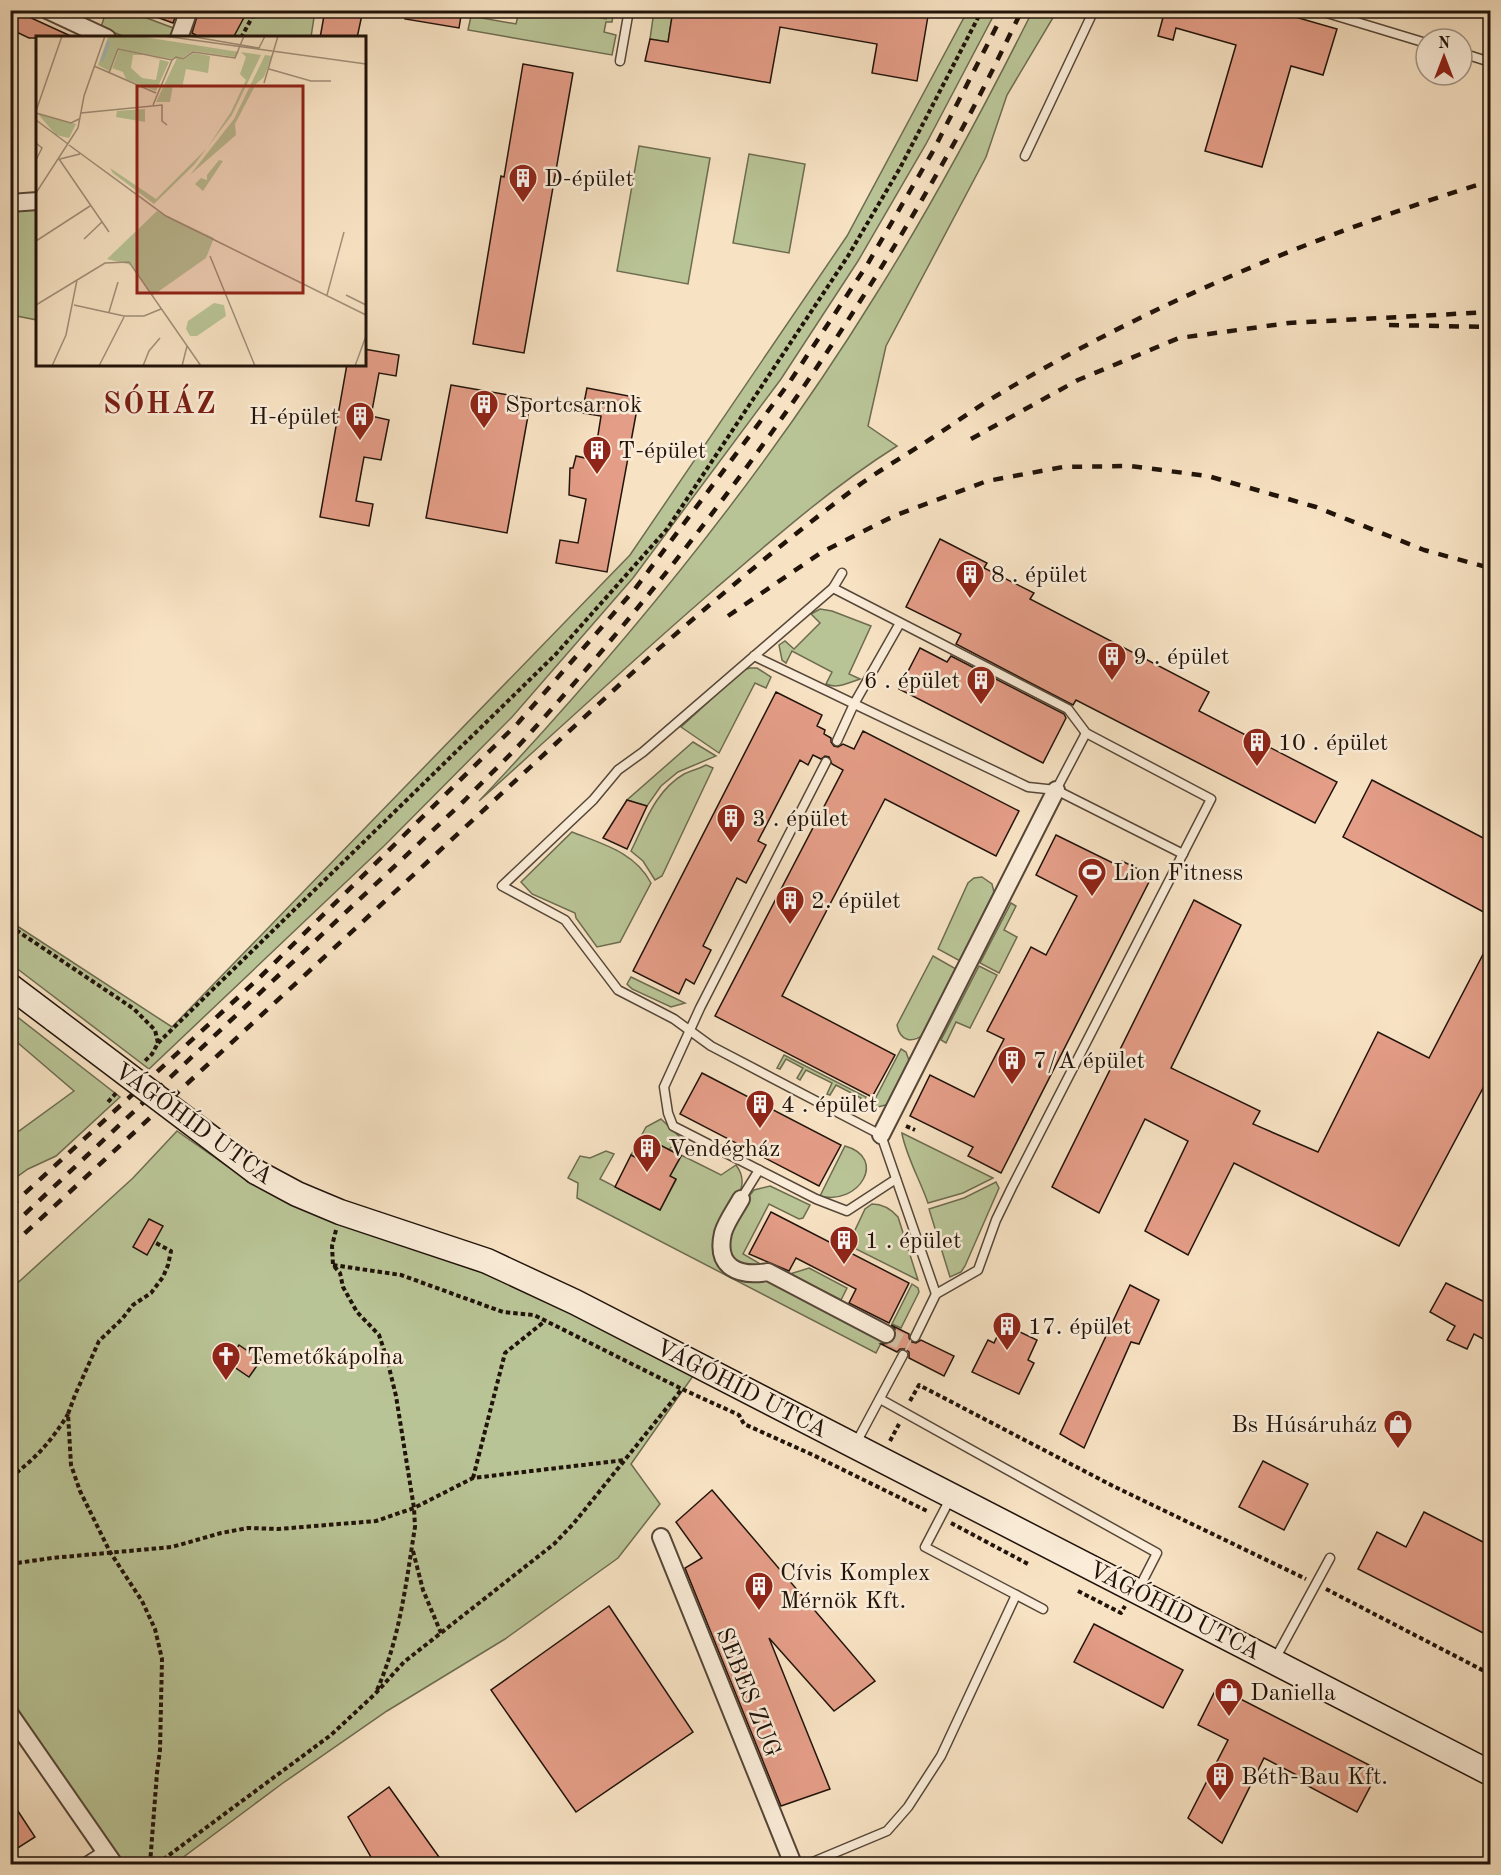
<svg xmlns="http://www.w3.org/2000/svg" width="1501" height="1875" font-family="'Old Standard TT',serif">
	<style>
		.green { fill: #b9c496; stroke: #6d6c50; stroke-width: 1.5 }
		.building { fill: #e49d87; stroke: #21130a; stroke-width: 1.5 }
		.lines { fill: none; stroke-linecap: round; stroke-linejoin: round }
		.street-tunnel { stroke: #d7c3a7; stroke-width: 16; stroke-dasharray: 16 8; stroke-linecap: butt }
		.lane-casing { stroke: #564738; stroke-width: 11 }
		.street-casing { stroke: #564738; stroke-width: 20 }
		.secondary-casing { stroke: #21130a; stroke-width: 27 }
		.path { stroke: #21130a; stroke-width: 4; stroke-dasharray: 4.5 3; stroke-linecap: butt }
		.lane { stroke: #faecd8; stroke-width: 8 }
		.street { stroke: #faecd8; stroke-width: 16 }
		.secondary { stroke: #faecd8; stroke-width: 24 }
		.rail { stroke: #21130a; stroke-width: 4.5; stroke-dasharray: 10 10; stroke-linecap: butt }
		.secondary-bridge-casing { stroke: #21130a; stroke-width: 27; stroke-linecap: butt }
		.secondary-bridge { stroke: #faecd8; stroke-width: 24 }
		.labels { text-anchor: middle; stroke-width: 5; stroke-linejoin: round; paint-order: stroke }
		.poi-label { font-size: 24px; fill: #21130a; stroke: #faecd8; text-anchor: start }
		.street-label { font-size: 24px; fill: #21130a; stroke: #faecd8 }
		.district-label { font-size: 30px; font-weight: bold; letter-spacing: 1.5px; fill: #7a1f14; stroke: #faecd8 }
		.inset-river { fill: none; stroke: #a4bac0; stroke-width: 3 }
		.inset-road { fill: none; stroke: #a18f79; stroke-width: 1.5 }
		.view { fill: #8f2418; fill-opacity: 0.15; stroke: #8f2418; stroke-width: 3 }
		.inset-edge { fill: none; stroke: #21130a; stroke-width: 3 }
	</style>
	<rect width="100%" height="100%" fill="#f7e2c3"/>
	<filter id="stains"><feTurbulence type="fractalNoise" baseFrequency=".00333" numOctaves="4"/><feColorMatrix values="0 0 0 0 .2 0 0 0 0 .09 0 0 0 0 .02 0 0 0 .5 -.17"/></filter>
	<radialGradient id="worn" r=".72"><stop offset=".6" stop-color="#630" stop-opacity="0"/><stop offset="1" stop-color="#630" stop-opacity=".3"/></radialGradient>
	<!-- green -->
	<g class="green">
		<path d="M614,10L612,22H606L604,32L616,35L612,55L468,30L471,16L516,24L519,11H565L606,19L608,11Z"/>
		<path d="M968,10L996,11L926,144L858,261L781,379L633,578L512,717L385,845L149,1069L11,964V922L172,1027L630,555L847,236Z"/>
		<path d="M1033,10L1057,11L1007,95L986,157L886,346L868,426L897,446C832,487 774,538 715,589C635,658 558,730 479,801C626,645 762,479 875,296C933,204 984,108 1033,10Z"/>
		<path d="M88,11H128L176,29L172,37H125L101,27L104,18Z"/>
		<path d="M204,11H315L311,37L185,38L188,30L192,32Z"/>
		<path d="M654,11H673L668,42L650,39Z"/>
		<path d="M639,146L710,158L688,284L617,271Z"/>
		<path d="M749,154L805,164L789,253L733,243Z"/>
		<path d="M37,209V320L11,315L10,211Z"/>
		<path d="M820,609L832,611L871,626L849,674L860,679C848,683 837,689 826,684L832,672L792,651L786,663L782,660L779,645L785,641L794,649L820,623L811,614Z"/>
		<path d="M750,668H757L771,677L766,688L755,683L719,753L681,727L743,670Z"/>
		<path d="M693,742L716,756L678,772L661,786L647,806L627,800Z"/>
		<path d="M706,765L713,768L662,876L655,880L643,861L631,851C645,823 655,791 684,774C692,770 699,769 706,765Z"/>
		<path d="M572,832C602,844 635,852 651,883L620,942L597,947L576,918L575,913L532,894L521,882Z"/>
		<path d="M982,877L992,884L994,892L960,961L938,949L968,883L974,878Z"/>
		<path d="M1011,903L1016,906L1004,930L1017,937L999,973L980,963Z"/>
		<path d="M933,956L956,969L924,1034C912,1044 900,1041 897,1025Z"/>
		<path d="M979,966L997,975L970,1028L956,1022L946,1043L941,1040Z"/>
		<path d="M631,977L685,1003L671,1007L632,989L627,984Z"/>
		<path d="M11,1012L120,1097L56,1156L28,1169L11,1181V1137L74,1091L11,1037Z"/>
		<path d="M901,1049L906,1052L911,1066L893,1103L878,1107L872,1105Z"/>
		<path d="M784,1055L866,1097L859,1110L856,1109L861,1098L836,1085L830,1095L827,1094L832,1083L806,1070L800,1080L797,1078L803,1068L786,1059L780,1069L777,1068Z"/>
		<path d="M661,1119L682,1139L669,1149L721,1175L736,1165C753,1188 730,1202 722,1223C717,1234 719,1249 718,1261L766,1277L883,1339L876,1353L577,1198L578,1183L568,1178L580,1156L590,1158L606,1151L614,1154L600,1179L660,1210L676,1180L670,1176L681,1156L647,1139L637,1158L631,1155L646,1127Z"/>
		<path d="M177,1131L250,1182L360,1229L483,1273L590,1319L693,1376L631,1464L660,1504L618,1558L505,1639L387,1711L283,1783L174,1864H113L11,1715V1289L133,1178Z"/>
		<path d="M902,1134V1133L993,1178L963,1193L928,1203C920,1180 907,1158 902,1134Z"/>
		<path d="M845,1146C888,1158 859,1206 820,1196Z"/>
		<path d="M996,1182L999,1188L965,1266L961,1272L950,1277L929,1209L964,1198Z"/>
		<path d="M770,1186L810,1205L803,1218L799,1219L769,1204L743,1254L764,1266L753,1269L729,1258V1235L750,1195L754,1190Z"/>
		<path d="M872,1204C883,1204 891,1209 898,1217L918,1280L848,1245L865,1209Z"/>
		<path d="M809,1268L847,1288L841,1300L790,1274Z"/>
		<path d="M912,1284L918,1288L919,1292L901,1328L892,1324Z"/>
	</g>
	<!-- building -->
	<g class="building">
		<path d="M10,10H14L75,38H29L10,29Z"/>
		<path d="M144,10H178L173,23L143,12Z"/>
		<path d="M199,10H248L233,38H201L192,33Z"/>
		<path d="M325,10H363L357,38H320Z"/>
		<path d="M406,10H462L459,28L405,19Z"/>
		<path d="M673,10H929L917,81L872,73L877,44L780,27L770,83L645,61L650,39L668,42Z"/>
		<path d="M1165,10H1271L1337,29L1323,75L1291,66L1262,167L1205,151L1236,45L1176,28L1173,40L1158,36Z"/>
		<path d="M523,64L573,73L524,353L473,344L501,176L504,177Z"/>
		<path d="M364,349L399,355L396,376L379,373L371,416L389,420L381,460L364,457L356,501L373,504L369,526L320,517L347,364H364Z"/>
		<path d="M451,385L531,399L507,533L426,518Z"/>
		<path d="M587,388L639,398L607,572L556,563L560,540L578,543L586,499L569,495L570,468H573L576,456L594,460L601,416L582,413Z"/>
		<path d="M940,539L987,563L984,568L1034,593L1030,599L1209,692L1199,711L1337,782L1315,823L1076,700L1073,705L956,644L961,634L906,607Z"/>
		<path d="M920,648L947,662L951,656L1064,714L1066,718L1043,763L899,689Z"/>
		<path d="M776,692L822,715L817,726L825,730L824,734L831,738V742L834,746L838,747L843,744L854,749L863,731L1019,811L996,856L885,799L782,996L895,1055L872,1097L715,1016L843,770L832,764L829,757L825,756L821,759L813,755L808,765L800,760L758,841L766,845L746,883L737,878L703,946L711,950L694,984L686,979L679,994L633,971Z"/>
		<path d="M1372,780L1491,842V916L1343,837Z"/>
		<path d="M627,800L647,806L627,849L603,838Z"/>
		<path d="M1056,835L1119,866L1122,861L1152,876L1001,1173L968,1156L973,1147L910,1116L930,1075L974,1097L1004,1039L987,1031L1031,947L1046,955L1077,896L1036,875Z"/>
		<path d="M1194,900L1241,925L1171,1068L1260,1111L1253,1124L1318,1152L1378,1032L1429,1058L1491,939V1073L1399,1246L1234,1163L1188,1255L1145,1231L1188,1141L1145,1119L1099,1213L1052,1187Z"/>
		<path d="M702,1073L841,1145L819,1186L680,1114Z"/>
		<path d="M647,1138L681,1156L670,1176L676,1179L660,1210L615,1187L631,1155L637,1158Z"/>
		<path d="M771,1212L909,1283L889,1323L849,1303L856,1289L796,1258L789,1271L749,1254Z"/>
		<path d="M149,1219L163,1226L147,1255L133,1247Z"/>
		<path d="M1446,1283L1491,1305V1343L1474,1334L1467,1349L1447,1340L1455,1326L1430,1312Z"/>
		<path d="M1130,1285L1159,1300L1139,1344L1131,1342L1084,1448L1060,1434Z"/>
		<path d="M1003,1324L1037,1340L1028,1360L1034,1363L1019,1394L972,1372L988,1340L994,1343Z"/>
		<path d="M891,1325L909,1334V1338L912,1342L916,1343L921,1340L954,1356L944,1376L909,1358V1352L905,1349H900L897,1352L881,1344L891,1343L896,1338L895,1329Z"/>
		<path d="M239,1345L261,1360L249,1377L227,1362Z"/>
		<path d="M1263,1461L1308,1484L1284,1530L1239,1507Z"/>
		<path d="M712,1490L875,1681L834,1711L769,1638L830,1789L781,1806L685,1568L702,1558L676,1522Z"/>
		<path d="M1424,1512L1491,1546V1637L1358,1569L1377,1532L1406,1547Z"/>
		<path d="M609,1606L693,1732L576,1812L491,1690Z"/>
		<path d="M1094,1624L1183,1670L1163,1708L1074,1662Z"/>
		<path d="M1217,1687L1379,1770L1357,1812L1306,1785L1308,1781L1264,1758L1222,1843L1188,1818L1228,1740L1198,1725Z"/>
		<path d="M389,1787L444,1864H375L348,1817Z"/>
		<path d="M10,1799L35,1837L10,1853Z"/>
	</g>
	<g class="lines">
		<!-- street-tunnel -->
		<path class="street-tunnel" d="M886,1334L909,1346"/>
		<!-- lane casing -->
		<g class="lane-casing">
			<g id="lane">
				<path d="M1317,10L1426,43"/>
				<path d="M1462,53L1490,62"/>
				<path d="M620,61L629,10"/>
				<path d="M1025,156L1094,10"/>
				<path d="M842,573L833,588L643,752L618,770L593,800L502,886L565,920L618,990L674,1019L711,1046L881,1135L936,1294"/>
				<path d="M833,588L1068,709L1086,733L1211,799L1012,1187L996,1220L978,1270L936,1294L915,1337"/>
				<path d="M754,656L1028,787L1056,790L1183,854"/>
				<path d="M837,741L854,704L900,623"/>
				<path d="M826,762L700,1008L664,1087L668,1113L673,1126L816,1199L847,1211L896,1179"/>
				<path d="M1056,790L1086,733"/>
				<path d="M741,1199L759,1170"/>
				<path d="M880,1399L1157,1553L1138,1590"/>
				<path d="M856,1443L903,1355"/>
				<path d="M950,1499L925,1547L1043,1609"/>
				<path d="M1274,1661L1330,1558"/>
				<path d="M82,1864L104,1850"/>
				<path d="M808,1864L887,1831L908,1807L941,1756L1016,1595"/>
			</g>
		</g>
		<!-- street casing -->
		<g class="street-casing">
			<g id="street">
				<path d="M47,10L107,38"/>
				<path d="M179,38L189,10"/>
				<path d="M10,203L38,201"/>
				<path d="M881,1135L1056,790"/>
				<path d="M741,1199C735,1210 726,1222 723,1233C715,1268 739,1277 768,1272L886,1334"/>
				<path d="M661,1537L793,1864"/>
				<path d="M10,1714L114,1864"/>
			</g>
		</g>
		<!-- secondary casing -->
		<g class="secondary-casing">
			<g id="secondary">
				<path d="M10,986L55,1020"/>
				<path d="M256,1172L297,1194L340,1212L487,1261L575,1302L1490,1773"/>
			</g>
		</g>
		<!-- path -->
		<g class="path">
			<path d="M241,38L256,10"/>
			<path d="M10,926L134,1009L155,1030L158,1043L152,1054L144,1062"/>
			<path d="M158,1043L556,654L667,529L848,256L900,168L982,10"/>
			<path d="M108,1102L117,1092"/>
			<path d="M906,1126L915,1130"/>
			<path d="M336,1230L332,1246L333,1265L340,1273L343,1287L357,1312L379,1335L387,1359L396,1396L414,1508L415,1527C406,1583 400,1638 377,1690"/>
			<path d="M333,1265L401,1275L503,1312L534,1315L682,1389"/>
			<path d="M910,1401L919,1385L1113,1486L1306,1579"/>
			<path d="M890,1441L899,1424"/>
			<path d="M10,1477C35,1460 53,1439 68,1414"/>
			<path d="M473,1478L505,1353L545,1321"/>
			<path d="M951,1523L1028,1564"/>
			<path d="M413,1551L423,1590L441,1633"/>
			<path d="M10,1564L52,1558L172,1547L221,1533L248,1528L278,1529L376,1521L414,1508L473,1478L625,1460"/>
			<path d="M1326,1589L1490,1674"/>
			<path d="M1078,1591L1121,1613L1125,1606"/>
			<path d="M150,1864L157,1773L160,1750L162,1659L155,1629L142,1601L110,1552L80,1491L71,1465L68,1414L75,1395L99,1341L122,1319L133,1305L151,1293L163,1277L168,1265L171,1251L154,1242"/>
			<path d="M157,1864L331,1735L375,1694L404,1662L554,1544L574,1523L682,1389L739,1415L744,1424L813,1455L929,1512"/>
		</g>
		<!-- lane -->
		<use href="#lane" class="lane"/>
		<!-- street -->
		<use href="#street" class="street"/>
		<!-- secondary -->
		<use href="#secondary" class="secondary"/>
		<!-- rail -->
		<g class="rail">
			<path d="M1389,325L1490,327"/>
			<path d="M971,439L1078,380L1179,338L1289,323L1490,312"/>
			<path d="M728,616L822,552L894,516L987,481L1063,467L1130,466L1208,476L1316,507L1424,550L1490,568"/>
			<path d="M10,1207L257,980L518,723L635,589L789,383L867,265L932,153L1005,10"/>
			<path d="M10,1228L464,801C486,778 511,755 532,731C691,554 832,362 948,154C975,107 998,59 1022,10"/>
			<path d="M10,1247L655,652C722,594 790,536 862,483C885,467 909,453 932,438C955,423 977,407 1001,393C1154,302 1321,233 1490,181"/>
		</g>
		<!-- secondary-bridge casing -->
		<g class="secondary-bridge-casing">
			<path id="secondary-bridge" d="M55,1020L256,1172"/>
		</g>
		<!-- secondary-bridge -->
		<use href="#secondary-bridge" class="secondary-bridge"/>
	</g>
	<!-- icons -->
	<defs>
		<g id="building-pin" transform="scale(1.5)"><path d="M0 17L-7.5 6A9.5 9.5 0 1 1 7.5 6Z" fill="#8f2418" stroke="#faecd8"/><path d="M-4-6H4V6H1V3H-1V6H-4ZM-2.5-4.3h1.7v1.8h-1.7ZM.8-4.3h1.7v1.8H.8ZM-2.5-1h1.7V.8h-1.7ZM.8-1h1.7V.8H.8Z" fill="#fff"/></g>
		<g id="stadium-pin" transform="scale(1.5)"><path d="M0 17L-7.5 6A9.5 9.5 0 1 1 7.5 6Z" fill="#8f2418" stroke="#faecd8"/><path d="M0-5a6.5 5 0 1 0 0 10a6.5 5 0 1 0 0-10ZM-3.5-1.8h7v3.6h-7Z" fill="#fff"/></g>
		<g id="church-pin" transform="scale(1.5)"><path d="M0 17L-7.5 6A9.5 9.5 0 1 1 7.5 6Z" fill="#8f2418" stroke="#faecd8"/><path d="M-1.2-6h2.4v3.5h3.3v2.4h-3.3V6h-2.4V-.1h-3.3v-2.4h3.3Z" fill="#fff"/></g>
		<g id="shop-pin" transform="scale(1.5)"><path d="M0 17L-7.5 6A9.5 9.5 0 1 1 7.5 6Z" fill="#8f2418" stroke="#faecd8"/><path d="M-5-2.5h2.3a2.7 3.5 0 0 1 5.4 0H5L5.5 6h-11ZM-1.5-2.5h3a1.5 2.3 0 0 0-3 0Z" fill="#fff"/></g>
	</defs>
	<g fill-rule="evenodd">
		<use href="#building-pin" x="523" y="178"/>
		<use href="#building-pin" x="484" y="404"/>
		<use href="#building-pin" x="360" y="416"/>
		<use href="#building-pin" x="597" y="450"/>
		<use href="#building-pin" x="970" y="574"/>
		<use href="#building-pin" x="1112" y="656"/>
		<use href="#building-pin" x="981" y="680"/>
		<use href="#building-pin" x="1257" y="742"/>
		<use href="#building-pin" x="731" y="818"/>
		<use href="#stadium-pin" x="1092" y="872"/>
		<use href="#building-pin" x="790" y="900"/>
		<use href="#building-pin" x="1012" y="1060"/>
		<use href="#building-pin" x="760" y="1104"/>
		<use href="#building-pin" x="647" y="1148"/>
		<use href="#building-pin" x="844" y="1240"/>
		<use href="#building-pin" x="1007" y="1326"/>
		<use href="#church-pin" x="226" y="1356"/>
		<use href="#shop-pin" x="1398" y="1424"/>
		<use href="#building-pin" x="759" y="1586"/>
		<use href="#shop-pin" x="1229" y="1692"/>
		<use href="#building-pin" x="1220" y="1776"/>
	</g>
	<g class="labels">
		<!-- poi labels -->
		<g class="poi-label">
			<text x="544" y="186">D-épület</text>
			<text x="505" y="412">Sportcsarnok</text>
			<text x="339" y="424" text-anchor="end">H-épület</text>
			<text x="618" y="458">T-épület</text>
			<text x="991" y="582">8 . épület</text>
			<text x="1133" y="664">9 . épület</text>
			<text x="960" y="688" text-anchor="end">6 . épület</text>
			<text x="1278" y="750">10 . épület</text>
			<text x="752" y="826">3 . épület</text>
			<text x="1113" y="880">Lion Fitness</text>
			<text x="811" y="908">2. épület</text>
			<text x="1033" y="1068">7/A épület</text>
			<text x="781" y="1112">4 . épület</text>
			<text x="668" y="1156">Vendégház</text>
			<text x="865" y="1248">1 . épület</text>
			<text x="1028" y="1334">17. épület</text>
			<text x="247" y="1364">Temetőkápolna</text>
			<text x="1377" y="1432" text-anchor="end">Bs Húsáruház</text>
			<text x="780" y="1580">Cívis Komplex<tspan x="780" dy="28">Mérnök Kft.</tspan></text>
			<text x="1250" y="1700">Daniella</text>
			<text x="1241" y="1784">Béth-Bau Kft.</text>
		</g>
		<!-- street labels -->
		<g class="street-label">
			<text transform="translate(194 1123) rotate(36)" y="8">VÁGÓHÍD UTCA</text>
			<text transform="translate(742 1388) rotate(27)" y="8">VÁGÓHÍD UTCA</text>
			<text transform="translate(1175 1610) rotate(27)" y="8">VÁGÓHÍD UTCA</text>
			<text transform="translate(749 1692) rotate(68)" y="8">SEBES ZUG</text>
		</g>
		<!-- district labels -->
		<g class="district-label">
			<text x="160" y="413">SÓHÁZ</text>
		</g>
	</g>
	<!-- overview -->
	<g transform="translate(36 36)">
		<rect width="330" height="330" fill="#f7e2c3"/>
		<path d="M78,0L108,1L203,16L199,21L157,15L147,22L136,23L83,13L73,35L62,29L72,1ZM83,14L110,19H97L95,32L106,42L120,44L124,23L111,20L133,26L120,55L90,43L87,36L76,32L75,36ZM205,16L225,19L196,79L158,129L118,168L77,137L74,132L120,163L171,112L195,76L210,44L204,38L210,21ZM157,17L174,20L172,37L150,33L146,52L137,49L134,66H120L141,22L147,24ZM229,19L236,20L228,41L220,48L199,88L200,99L154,139L198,83ZM109,73V86L80,81L81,75ZM2,78L40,88L33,102L20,99ZM183,124L187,125L167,155L159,148L165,142L171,144V139ZM121,175L178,202L170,222L116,260L95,229L71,223ZM178,267L188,269L190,280L161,300H154L150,293L152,285Z" fill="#b9c496"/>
		<path class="inset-river" d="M66,25L73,5"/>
		<path class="inset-road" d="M128,0L330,28M153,0L223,12L229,0M58,30L120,57M233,33L275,45H295M73,37L82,13L136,24L140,21L147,23L157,16L199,22L208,0M228,47L242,0M117,69L136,24M0,75L26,0M0,77L35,87L43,83M45,77L126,69V85L131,89M0,84L32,108M0,107L6,112L0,124M33,109L130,180L330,279M23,123L73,196M24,123L44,118M0,157L42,92L48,60L69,0M48,203L66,186M0,205L54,170M174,220L219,330M291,259L308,196M310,259L330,269M0,269L69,227L93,226L165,330M38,269L88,280H108L125,273M73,276L82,246M16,330L30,299L41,244M63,330L88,281M107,330L113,315L124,302M146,330L151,310M319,330L330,300"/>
		<path class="view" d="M101,50H267V257H101Z"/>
		<rect width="330" height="330" class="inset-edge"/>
	</g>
	<!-- margin -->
	<rect width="1501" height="1875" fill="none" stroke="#f7e2c3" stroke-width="36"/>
	<rect x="12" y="12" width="1477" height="1851" fill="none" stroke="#21130a" stroke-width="3"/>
	<rect x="18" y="18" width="1465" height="1839" fill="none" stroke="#21130a" stroke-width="1.5"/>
	<!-- north arrow -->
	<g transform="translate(1444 57)"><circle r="28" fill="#faecd8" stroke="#a39586" stroke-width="1.5"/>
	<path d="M0-4.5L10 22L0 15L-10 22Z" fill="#8f2418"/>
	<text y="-9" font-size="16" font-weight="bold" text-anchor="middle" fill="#21130a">N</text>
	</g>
	<rect width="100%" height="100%" filter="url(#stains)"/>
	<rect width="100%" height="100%" fill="url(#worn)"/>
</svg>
